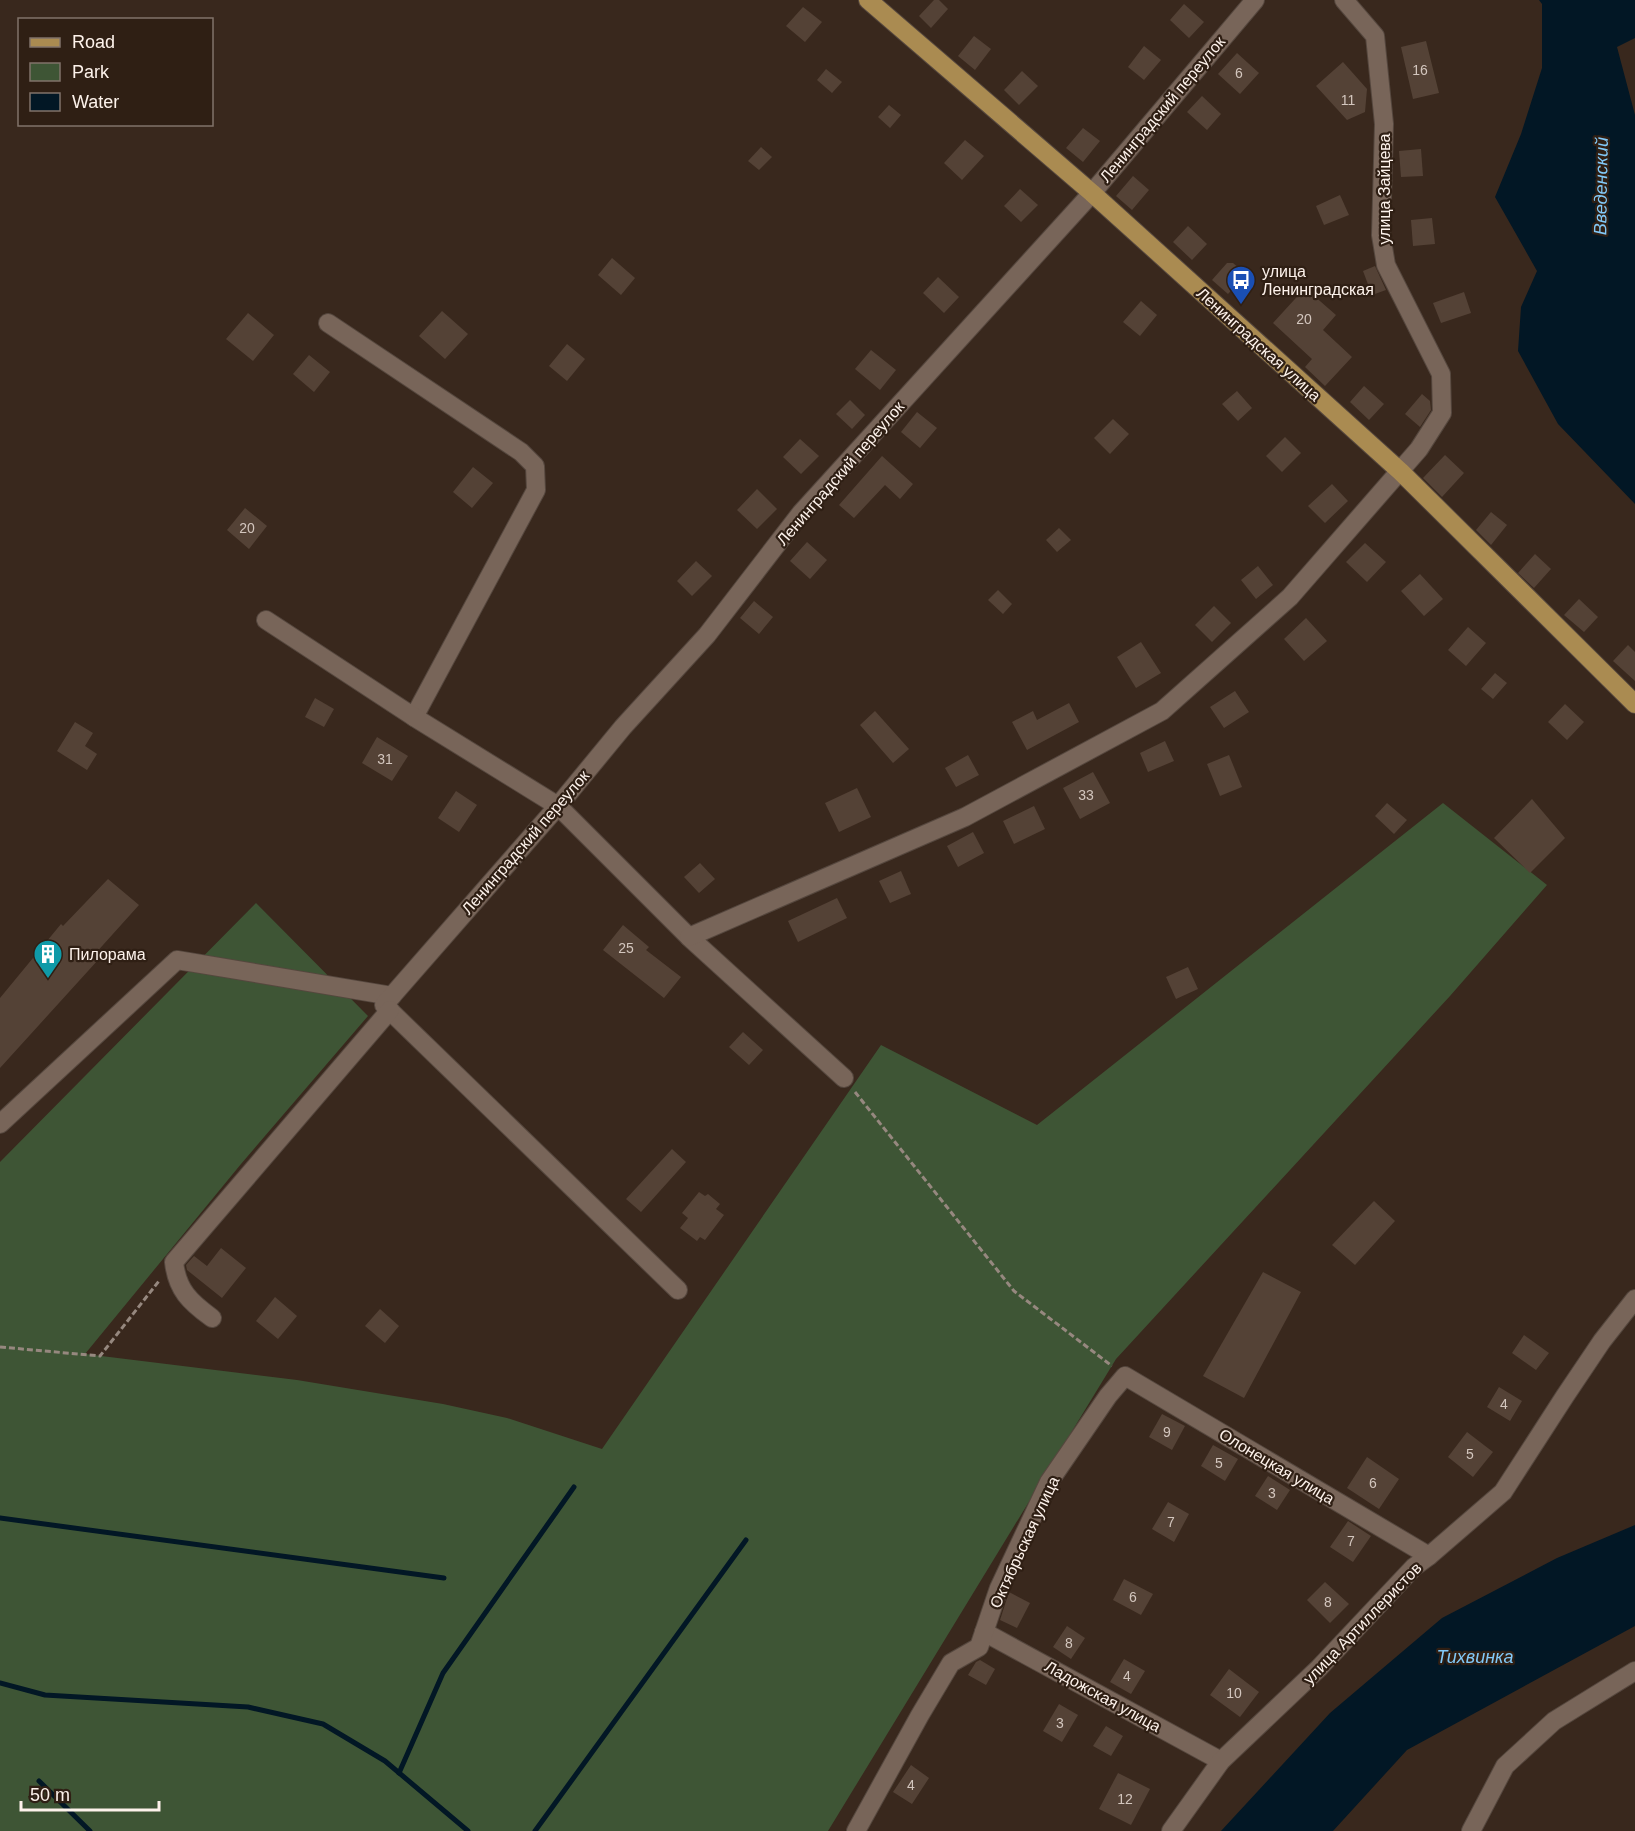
<svg xmlns="http://www.w3.org/2000/svg" width="1635" height="1831" font-family="Arial,sans-serif">
	<style>
		.green { fill: #3e5535 }
		.water { fill: #021725 }
		.lines { fill: none; stroke-linecap: round; stroke-linejoin: round }
		.stream { stroke: #021725; stroke-width: 5 }
		.building { fill: #544236 }
		.minor-casing { stroke: #55473e; stroke-width: 20 }
		.major-casing { stroke: #55473e; stroke-width: 20 }
		.path { stroke: #96887f; stroke-width: 3; stroke-dasharray: 6 3; stroke-linecap: butt }
		.minor { stroke: #786559; stroke-width: 18 }
		.major { stroke: #aa8b51; stroke-width: 18 }
		.labels { text-anchor: middle; stroke-width: 4.5; stroke-linejoin: round; paint-order: stroke }
		.number-label { font-size: 14px; fill: #d3c6be }
		.street-label { font-size: 16px; fill: #fdf2eb; stroke: #2f1f14 }
		.poi-label { font-size: 16px; fill: #fdf2eb; stroke: #2f1f14; text-anchor: start }
		.water-label { font-size: 18px; font-style: italic; fill: #82c9f8; stroke: #2f1f14 }
	</style>
	<rect width="100%" height="100%" fill="#39281d"/>
	<!-- green -->
	<path class="green" d="M1443,803L1547,885L1450,996L1116,1359L828,1831H0V1162L256,903L368,1016L241,1164L85,1354L297,1380L443,1404L507,1418L602,1449L881,1045L1037,1125Z"/>
	<!-- water -->
	<g class="water">
		<path d="M1539,0H1635V38L1617,47L1635,115V504L1558,424L1518,351L1521,307L1537,271L1495,197L1521,134L1542,68V4Z"/>
		<path d="M1635,1525V1626L1407,1750L1333,1831H1221L1330,1713L1442,1618L1557,1558Z"/>
	</g>
	<g class="lines">
		<!-- stream -->
		<g class="stream">
			<path d="M0,1518L444,1578"/>
			<path d="M0,1683L45,1695L248,1707L323,1724L385,1761L468,1831"/>
			<path d="M399,1773L443,1673L574,1487"/>
			<path d="M39,1781L90,1831"/>
			<path d="M535,1831L746,1540"/>
		</g>
	</g>
	<!-- building -->
	<g class="building">
		<path d="M934,0H939L948,9L931,28L919,16Z"/>
		<path d="M1184,4L1204,22L1189,38L1170,20Z"/>
		<path d="M803,7L822,22L805,42L786,26Z"/>
		<path d="M974,36L991,49L975,70L958,56Z"/>
		<path d="M1426,41L1439,93L1413,99L1401,47Z"/>
		<path d="M1144,46L1161,60L1144,80L1128,67Z"/>
		<path d="M1237,53L1259,73L1240,94L1218,74Z"/>
		<path d="M1343,62L1367,89L1365,112L1347,120L1316,86Z"/>
		<path d="M826,69L842,82L832,93L817,80Z"/>
		<path d="M1022,71L1038,86L1019,105L1004,90Z"/>
		<path d="M1202,96L1221,114L1207,130L1187,112Z"/>
		<path d="M889,105L901,115L890,128L878,117Z"/>
		<path d="M1083,128L1100,141L1083,162L1066,148Z"/>
		<path d="M965,140L984,156L962,180L944,163Z"/>
		<path d="M761,147L772,157L759,170L748,161Z"/>
		<path d="M1421,149L1423,176L1401,177L1399,151Z"/>
		<path d="M1133,176L1149,190L1132,210L1116,196Z"/>
		<path d="M1020,189L1038,205L1021,222L1004,206Z"/>
		<path d="M1340,195L1349,215L1324,225L1316,206Z"/>
		<path d="M1432,218L1435,244L1413,246L1411,220Z"/>
		<path d="M1188,226L1207,244L1192,260L1173,242Z"/>
		<path d="M612,258L635,278L621,295L598,275Z"/>
		<path d="M1227,263H1233L1246,274L1228,294L1212,280Z"/>
		<path d="M1375,266L1386,290L1372,295L1363,271Z"/>
		<path d="M938,277L959,297L944,313L923,293Z"/>
		<path d="M1305,288L1336,315L1323,330L1352,357L1325,386L1305,367L1312,359L1273,323Z"/>
		<path d="M1464,292L1471,313L1441,323L1433,303Z"/>
		<path d="M1141,301L1157,315L1140,336L1123,322Z"/>
		<path d="M442,311L468,334L445,359L419,336Z"/>
		<path d="M248,313L274,335L253,361L226,339Z"/>
		<path d="M567,344L585,359L567,381L549,366Z"/>
		<path d="M871,350L896,370L880,390L855,369Z"/>
		<path d="M309,355L330,372L314,392L293,374Z"/>
		<path d="M1364,386L1384,404L1369,420L1350,402Z"/>
		<path d="M1237,391L1252,408L1238,421L1222,404Z"/>
		<path d="M1422,394L1430,401L1431,410L1420,427L1405,414Z"/>
		<path d="M850,400L865,415L852,429L836,414Z"/>
		<path d="M917,412L937,428L920,448L901,432Z"/>
		<path d="M1113,419L1129,434L1110,454L1094,438Z"/>
		<path d="M1285,437L1301,453L1282,472L1266,456Z"/>
		<path d="M800,439L819,456L801,474L783,457Z"/>
		<path d="M1445,455L1464,473L1442,497L1423,478Z"/>
		<path d="M882,456L913,484L900,499L885,485L854,518L839,505Z"/>
		<path d="M473,467L493,483L472,508L453,492Z"/>
		<path d="M1332,484L1348,501L1325,523L1308,506Z"/>
		<path d="M757,489L777,509L757,529L737,510Z"/>
		<path d="M245,508L267,526L249,549L227,530Z"/>
		<path d="M1491,512L1507,525L1491,545L1476,530Z"/>
		<path d="M1059,528L1071,540L1057,552L1046,540Z"/>
		<path d="M807,542L827,560L810,579L790,561Z"/>
		<path d="M1365,543L1386,562L1367,582L1346,562Z"/>
		<path d="M1535,554L1551,569L1534,588L1518,573Z"/>
		<path d="M696,561L712,576L692,596L677,581Z"/>
		<path d="M1258,566L1273,585L1256,599L1241,580Z"/>
		<path d="M1420,574L1443,599L1424,616L1401,591Z"/>
		<path d="M998,590L1012,604L1003,614L988,600Z"/>
		<path d="M1579,599L1598,617L1584,632L1564,615Z"/>
		<path d="M754,601L773,617L759,634L740,618Z"/>
		<path d="M1214,606L1231,623L1212,642L1195,625Z"/>
		<path d="M1306,618L1327,641L1304,661L1284,639Z"/>
		<path d="M1468,627L1486,643L1466,666L1448,650Z"/>
		<path d="M1141,642L1161,673L1136,688L1117,657Z"/>
		<path d="M1628,645L1635,652V681L1613,661Z"/>
		<path d="M1495,673L1507,683L1493,699L1481,689Z"/>
		<path d="M1235,691L1249,712L1224,728L1210,707Z"/>
		<path d="M315,698L334,709L324,727L305,717Z"/>
		<path d="M1069,703L1079,722L1027,750L1012,722L1033,711L1037,720Z"/>
		<path d="M1565,704L1584,722L1567,740L1548,722Z"/>
		<path d="M875,711L909,749L893,763L860,725Z"/>
		<path d="M75,722L93,733L85,746L97,754L87,770L57,751Z"/>
		<path d="M377,737L408,756L392,781L362,763Z"/>
		<path d="M1165,741L1174,761L1148,772L1140,753Z"/>
		<path d="M968,755L979,775L956,787L945,768Z"/>
		<path d="M1229,755L1242,787L1220,796L1207,764Z"/>
		<path d="M1093,772L1110,803L1080,819L1063,788Z"/>
		<path d="M857,788L871,817L839,832L825,803Z"/>
		<path d="M456,791L477,805L459,832L438,818Z"/>
		<path d="M1532,799L1565,838L1530,873L1494,838Z"/>
		<path d="M1387,803L1407,820L1394,834L1375,816Z"/>
		<path d="M1034,806L1045,829L1014,844L1003,821Z"/>
		<path d="M973,832L984,853L958,867L947,846Z"/>
		<path d="M700,863L715,879L699,893L684,877Z"/>
		<path d="M901,871L911,894L890,903L879,881Z"/>
		<path d="M108,879L139,905L94,955L98,960L0,1068V998L61,924L63,926Z"/>
		<path d="M837,898L847,918L798,942L788,921Z"/>
		<path d="M623,925L649,947L646,950L681,977L664,998L603,950Z"/>
		<path d="M1188,967L1198,989L1176,999L1166,977Z"/>
		<path d="M743,1032L763,1050L749,1065L729,1047Z"/>
		<path d="M672,1149L686,1162L641,1212L626,1199Z"/>
		<path d="M699,1192L705,1196L708,1194L720,1204L716,1209L724,1215L705,1240L700,1237L697,1241L680,1228L688,1218L682,1213Z"/>
		<path d="M1374,1201L1395,1221L1355,1265L1332,1245Z"/>
		<path d="M221,1248L246,1268L222,1298L187,1270L186,1265L194,1256L207,1266Z"/>
		<path d="M1263,1272L1301,1292L1244,1398L1203,1376Z"/>
		<path d="M275,1297L297,1316L278,1339L256,1321Z"/>
		<path d="M380,1309L399,1326L385,1343L365,1326Z"/>
		<path d="M1524,1335L1549,1353L1536,1370L1512,1353Z"/>
		<path d="M1499,1387L1522,1401L1510,1421L1487,1407Z"/>
		<path d="M1162,1414L1185,1426L1172,1450L1149,1437Z"/>
		<path d="M1467,1432L1493,1452L1473,1477L1448,1457Z"/>
		<path d="M1213,1445L1238,1459L1225,1481L1201,1466Z"/>
		<path d="M1367,1457L1399,1479L1379,1509L1347,1488Z"/>
		<path d="M1268,1476L1290,1490L1277,1510L1255,1496Z"/>
		<path d="M1168,1502L1189,1514L1174,1542L1152,1529Z"/>
		<path d="M1348,1521L1371,1536L1353,1562L1330,1547Z"/>
		<path d="M1124,1579L1153,1594L1141,1615L1113,1600Z"/>
		<path d="M1325,1582L1349,1604L1330,1623L1307,1600Z"/>
		<path d="M1009,1592L1030,1603L1017,1628L1000,1620Z"/>
		<path d="M1067,1626L1085,1638L1071,1659L1053,1647Z"/>
		<path d="M1124,1659L1145,1671L1131,1694L1110,1682Z"/>
		<path d="M980,1660L995,1669L986,1685L968,1675L976,1662Z"/>
		<path d="M1229,1669L1259,1692L1240,1717L1210,1695Z"/>
		<path d="M1059,1704L1078,1715L1062,1742L1043,1731Z"/>
		<path d="M1106,1726L1123,1736L1111,1756L1093,1746Z"/>
		<path d="M911,1765L929,1778L912,1804L893,1792Z"/>
		<path d="M1118,1773L1150,1789L1131,1825L1099,1809Z"/>
	</g>
	<g class="lines">
		<!-- minor casing -->
		<g class="minor-casing">
			<g id="minor">
				<path d="M328,323L521,452L535,466L536,490L414,717"/>
				<path d="M266,620L414,717L558,806L689,937L844,1078"/>
				<path d="M689,937L965,817L1162,711L1290,597L1419,449L1442,413L1441,374L1386,265L1381,235L1384,124L1375,36L1344,0"/>
				<path d="M0,1124L177,960L392,996"/>
				<path d="M678,1290L384,1005L558,806L623,727L707,635L801,513L1092,193L1255,0"/>
				<path d="M212,1318C190,1302 177,1290 174,1262L390,1010"/>
				<path d="M984,1632L1221,1761"/>
				<path d="M856,1831L920,1715L951,1663L979,1647L999,1588L1049,1482L1108,1396L1125,1376L1429,1556"/>
				<path d="M1171,1831L1221,1761L1319,1668L1414,1567L1429,1556L1503,1492L1565,1396L1602,1341L1635,1299"/>
				<path d="M1471,1831L1505,1766L1554,1721L1635,1671"/>
			</g>
		</g>
		<!-- major casing -->
		<g class="major-casing">
			<path id="major" d="M868,0L1092,193L1401,472L1635,704"/>
		</g>
		<!-- path -->
		<g class="path">
			<path d="M855,1092L1014,1291L1112,1366"/>
			<path d="M0,1347L100,1356L159,1281"/>
		</g>
		<!-- minor -->
		<use href="#minor" class="minor"/>
		<!-- major -->
		<use href="#major" class="major"/>
	</g>
	<!-- icons -->
	<defs>
		<g id="bus-pin" transform="scale(1.5)"><path d="M0 17L-7.5 6A9.5 9.5 0 1 1 7.5 6Z" fill="#1a4fb4" stroke="#2f1f14"/><path d="M-5-6H5V4H4V6H2V4H-2V6H-4V4H-5ZM-3.5-4V0h7V-4ZM-3.5 1.2v1.5H-2V1.2ZM2 1.2v1.5H3.5V1.2Z" fill="#fff"/></g>
		<g id="building-pin" transform="scale(1.5)"><path d="M0 17L-7.5 6A9.5 9.5 0 1 1 7.5 6Z" fill="#0f9aa8" stroke="#2f1f14"/><path d="M-4-6H4V6H1V3H-1V6H-4ZM-2.5-4.3h1.7v1.8h-1.7ZM.8-4.3h1.7v1.8H.8ZM-2.5-1h1.7V.8h-1.7ZM.8-1h1.7V.8H.8Z" fill="#fff"/></g>
	</defs>
	<g fill-rule="evenodd">
		<use href="#bus-pin" x="1241" y="280"/>
		<use href="#building-pin" x="48" y="954"/>
	</g>
	<g class="labels">
		<!-- number labels -->
		<g class="number-label">
			<text x="1420" y="75">16</text>
			<text x="1239" y="78">6</text>
			<text x="1348" y="105">11</text>
			<text x="1304" y="324">20</text>
			<text x="247" y="533">20</text>
			<text x="385" y="764">31</text>
			<text x="1086" y="800">33</text>
			<text x="626" y="953">25</text>
			<text x="1504" y="1409">4</text>
			<text x="1167" y="1437">9</text>
			<text x="1470" y="1459">5</text>
			<text x="1219" y="1468">5</text>
			<text x="1373" y="1488">6</text>
			<text x="1272" y="1498">3</text>
			<text x="1171" y="1527">7</text>
			<text x="1351" y="1546">7</text>
			<text x="1133" y="1602">6</text>
			<text x="1328" y="1607">8</text>
			<text x="1069" y="1648">8</text>
			<text x="1127" y="1681">4</text>
			<text x="1234" y="1698">10</text>
			<text x="1060" y="1728">3</text>
			<text x="911" y="1790">4</text>
			<text x="1125" y="1804">12</text>
		</g>
		<!-- street labels -->
		<g class="street-label">
			<text transform="translate(1162 109) rotate(-50)" y="6">Ленинградский переулок</text>
			<text transform="translate(1384 189) rotate(-90)" y="6">улица Зайцева</text>
			<text transform="translate(1259 344) rotate(42)" y="6">Ленинградская улица</text>
			<text transform="translate(840 473) rotate(-49)" y="6">Ленинградский переулок</text>
			<text transform="translate(525 842) rotate(-49)" y="6">Ленинградский переулок</text>
			<text transform="translate(1277 1466) rotate(31)" y="6">Олонецкая улица</text>
			<text transform="translate(1024 1542) rotate(-65)" y="6">Октябрьская улица</text>
			<text transform="translate(1362 1623) rotate(-46)" y="6">улица Артиллеристов</text>
			<text transform="translate(1103 1696) rotate(29)" y="6">Ладожская улица</text>
		</g>
		<!-- poi labels -->
		<g class="poi-label">
			<text x="1262" y="277">улица<tspan x="1262" dy="18">Ленинградская</tspan></text>
			<text x="69" y="960">Пилорама</text>
		</g>
		<!-- water labels -->
		<g class="water-label">
			<text transform="translate(1601 186) rotate(-89)" y="6">Введенский</text>
			<text x="1475" y="1663">Тихвинка</text>
		</g>
	</g>
	<!-- legend -->
	<rect x="18" y="18" width="195" height="108" fill="#2f1f14" stroke="#81736a" stroke-width="1.5"/>
	<rect x="30" y="38" width="30" height="9" fill="#aa8b51" stroke="#81736a" stroke-width="1.5"/>
	<text x="72" y="48" font-size="18" fill="#fdf2eb">Road</text>
	<rect x="30" y="63" width="30" height="18" fill="#3e5535" stroke="#81736a" stroke-width="1.5"/>
	<text x="72" y="78" font-size="18" fill="#fdf2eb">Park</text>
	<rect x="30" y="93" width="30" height="18" fill="#021725" stroke="#81736a" stroke-width="1.5"/>
	<text x="72" y="108" font-size="18" fill="#fdf2eb">Water</text>
	<!-- scale -->
	<path d="M21 1801v9h138v-9" fill="none" stroke="#fdf2eb" stroke-width="3"/>
	<text x="30" y="1801" font-size="18" fill="#fdf2eb" stroke="#2f1f14" stroke-width="4.5" paint-order="stroke">50 m</text>
</svg>
